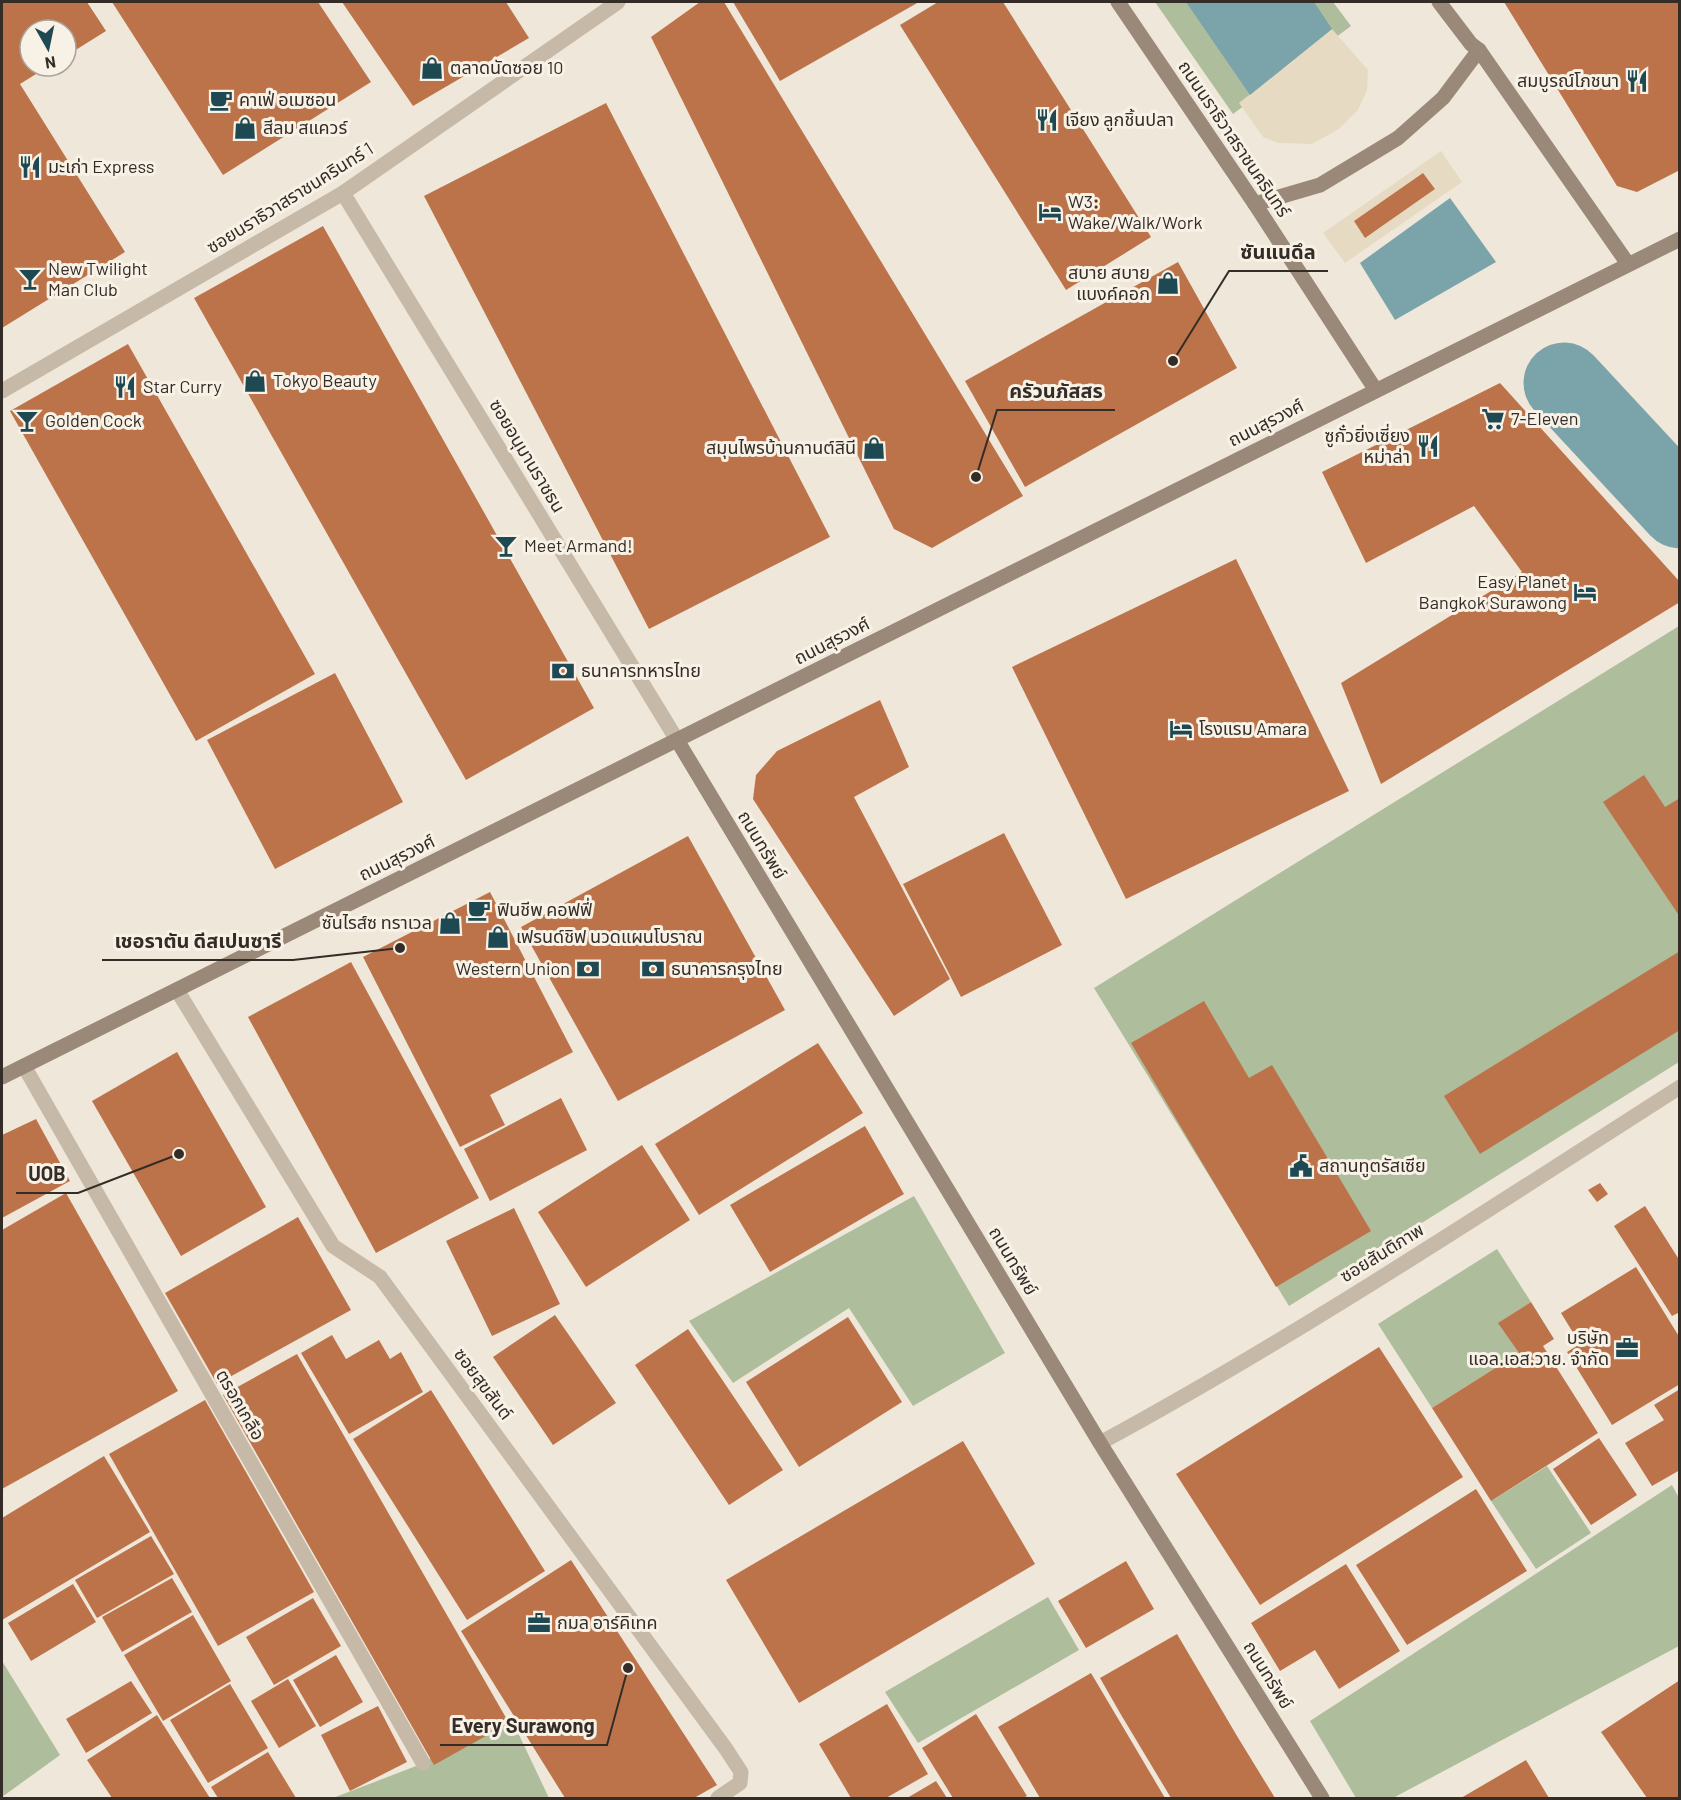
<svg xmlns="http://www.w3.org/2000/svg" width="1681" height="1800" font-family="Barlow,'Noto Sans Thai',sans-serif">
	<style>
		.green { fill: #aebd9b }
		.plaza { fill: #e6dac2 }
		.water { fill: #7ba3aa }
		.lines { fill: none; stroke-linecap: round; stroke-linejoin: round }
		.river { stroke: #7ba3aa; stroke-width: 81 }
		.building { fill: #bd734a }
		.street { stroke: #c6b9a7; stroke-width: 15 }
		.secondary { stroke: #9a8878; stroke-width: 15 }
		.labels { text-anchor: middle; stroke-width: 6; stroke-linejoin: round; paint-order: stroke }
		.poi-label { font-size: 18px; fill: #332c27; stroke: #f8f1e6; text-anchor: start }
		.street-label { font-size: 18px; fill: #332c27; stroke: #f8f1e6 }
		.leader { fill: none; stroke: #332c27; stroke-width: 2 }
		.callout-dot { fill: #332c27; stroke: #f8f1e6; stroke-width: 2 }
		.callout-label { font-size: 20px; text-anchor: middle; font-weight: bold; fill: #332c27; stroke: #f8f1e6; stroke-width: 6; stroke-linejoin: round; paint-order: stroke }
	</style>
	<rect width="100%" height="100%" fill="#efe8da"/>
	<!-- green -->
	<g class="green">
		<path d="M1155,2H1333L1351,26L1233,114Z"/>
		<path d="M1679,626V1062L1289,1306L1094,988Z"/>
		<path d="M914,1196L1005,1353L913,1406L849,1308L733,1383L689,1321Z"/>
		<path d="M1497,1249L1531,1302L1499,1323L1519,1353L1432,1408L1378,1324Z"/>
		<path d="M1547,1466L1591,1533L1536,1569L1491,1501Z"/>
		<path d="M1672,1485L1679,1498V1646L1393,1798H1356L1310,1721Z"/>
		<path d="M1048,1597L1079,1650L918,1743L885,1692Z"/>
		<path d="M2,1661L60,1755L2,1797Z"/>
		<path d="M511,1718L549,1798H333L416,1766Z"/>
	</g>
	<!-- plaza -->
	<g class="plaza">
		<path d="M1332,29L1368,70L1367,91L1358,110L1339,129L1312,144L1279,143L1263,137L1239,103Z"/>
		<path d="M1441,151L1462,182L1345,263L1323,233Z"/>
	</g>
	<!-- water -->
	<g class="water">
		<path d="M1186,2H1314L1332,29L1250,95Z"/>
		<path d="M1450,198L1496,262L1395,320L1360,263Z"/>
	</g>
	<g class="lines">
		<!-- river -->
		<path class="river" d="M1564,383L1680,508"/>
	</g>
	<!-- building -->
	<g class="building">
		<path d="M2,2H87L106,31L66,56V30H30V66H49L20,84L125,252L2,328Z"/>
		<path d="M112,2H318L371,82L223,175Z"/>
		<path d="M342,2H506L529,38L413,106Z"/>
		<path d="M700,2H724L1023,496L932,548L894,529L651,37Z"/>
		<path d="M733,2H919L780,81Z"/>
		<path d="M938,2H1003L1151,237L1066,290L900,25Z"/>
		<path d="M1504,2H1680V170L1637,192L1617,186Z"/>
		<path d="M606,103L830,537L649,629L424,196Z"/>
		<path d="M1423,173L1435,189L1365,238L1354,221Z"/>
		<path d="M323,226L594,708L466,780L194,298Z"/>
		<path d="M1178,262L1237,368L1025,487L965,381Z"/>
		<path d="M128,344L315,674L196,741L10,411Z"/>
		<path d="M1500,383L1680,582V602L1381,784L1341,683L1522,572L1474,506L1366,563L1322,472Z"/>
		<path d="M1236,559L1349,791L1126,899L1012,667Z"/>
		<path d="M335,673L403,802L275,869L207,740Z"/>
		<path d="M880,700L909,767L854,797L950,979L894,1016L753,799L756,775L777,751Z"/>
		<path d="M1644,775L1665,807L1680,798V917L1603,802Z"/>
		<path d="M1004,833L1062,945L961,997L903,884Z"/>
		<path d="M688,836L785,1010L618,1101L521,927Z"/>
		<path d="M490,892L573,1052L490,1095L505,1125L460,1147L363,957Z"/>
		<path d="M1680,951V1030L1480,1154L1444,1096Z"/>
		<path d="M351,962L479,1198L376,1253L248,1017Z"/>
		<path d="M1204,1001L1249,1078L1272,1065L1371,1231L1276,1287L1131,1043Z"/>
		<path d="M818,1043L863,1113L699,1215L655,1144Z"/>
		<path d="M177,1052L266,1207L181,1256L92,1101Z"/>
		<path d="M561,1098L587,1150L490,1201L464,1149Z"/>
		<path d="M36,1119L70,1181L2,1218V1135Z"/>
		<path d="M865,1126L904,1194L770,1272L730,1205Z"/>
		<path d="M642,1145L690,1220L586,1287L538,1212Z"/>
		<path d="M1600,1183L1608,1194L1597,1202L1588,1190Z"/>
		<path d="M66,1193L178,1391L2,1489V1230Z"/>
		<path d="M1645,1206L1680,1261V1312L1672,1316L1614,1226Z"/>
		<path d="M514,1208L560,1304L492,1336L446,1241Z"/>
		<path d="M298,1217L351,1310L217,1384L165,1293Z"/>
		<path d="M1636,1267L1680,1338V1384L1612,1425L1567,1352L1580,1344L1561,1313Z"/>
		<path d="M1531,1302L1554,1339L1543,1346L1598,1433L1491,1501L1432,1408L1519,1353L1498,1323Z"/>
		<path d="M555,1315L616,1403L553,1445L493,1357Z"/>
		<path d="M848,1317L902,1402L799,1467L746,1382Z"/>
		<path d="M688,1329L783,1470L729,1505L635,1365Z"/>
		<path d="M332,1335L346,1359L379,1340L390,1359L401,1352L423,1392L349,1434L301,1353Z"/>
		<path d="M1379,1347L1463,1477L1260,1605L1176,1474Z"/>
		<path d="M297,1354L509,1723L434,1765L223,1395Z"/>
		<path d="M1680,1389V1470L1652,1486L1625,1443L1664,1420L1654,1405Z"/>
		<path d="M431,1390L545,1571L467,1620L353,1439Z"/>
		<path d="M205,1400L314,1592L218,1646L109,1454Z"/>
		<path d="M1599,1438L1637,1495L1591,1525L1553,1469Z"/>
		<path d="M963,1441L1035,1564L799,1703L726,1580Z"/>
		<path d="M104,1456L150,1532L2,1620V1518Z"/>
		<path d="M1476,1489L1527,1571L1407,1645L1356,1565Z"/>
		<path d="M151,1536L174,1574L97,1618L75,1580Z"/>
		<path d="M571,1560L717,1785L694,1798H565L461,1631Z"/>
		<path d="M1126,1561L1154,1609L1086,1648L1058,1601Z"/>
		<path d="M1346,1564L1400,1651L1339,1689L1315,1650L1280,1671L1251,1623Z"/>
		<path d="M172,1578L192,1612L122,1652L102,1617Z"/>
		<path d="M73,1584L96,1622L31,1661L8,1623Z"/>
		<path d="M313,1598L341,1646L274,1685L246,1637Z"/>
		<path d="M193,1615L231,1681L163,1721L124,1655Z"/>
		<path d="M1177,1634L1237,1736L1275,1798H1171L1120,1713L1100,1678Z"/>
		<path d="M336,1655L363,1702L320,1727L293,1680Z"/>
		<path d="M1091,1673L1165,1798H1040L998,1727Z"/>
		<path d="M288,1679L316,1726L279,1748L251,1701Z"/>
		<path d="M1680,1680V1798H1647L1601,1732Z"/>
		<path d="M131,1681L152,1713L86,1753L66,1719Z"/>
		<path d="M230,1684L268,1748L208,1783L170,1720Z"/>
		<path d="M887,1704L928,1774L886,1798H851L819,1744Z"/>
		<path d="M378,1706L407,1762L350,1791L321,1735Z"/>
		<path d="M976,1714L1027,1796L1023,1798H953L922,1748Z"/>
		<path d="M157,1715L210,1798H112L87,1760Z"/>
		<path d="M268,1752L296,1798H218L211,1787Z"/>
		<path d="M1526,1760L1549,1798H1461Z"/>
		<path d="M936,1781L947,1798H907Z"/>
	</g>
	<g class="lines">
		<!-- street -->
		<g class="street">
			<path d="M343,193L677,740"/>
			<path d="M2,391L343,193L618,2"/>
			<path d="M177,990L333,1246L380,1277L726,1749L741,1772L740,1783L718,1798"/>
			<path d="M24,1066L423,1763"/>
			<path d="M1100,1443C1299,1335 1489,1209 1680,1087"/>
		</g>
		<!-- secondary -->
		<g class="secondary">
			<path d="M1118,2L1255,204L1375,389"/>
			<path d="M1439,2L1471,44L1479,50L1628,264"/>
			<path d="M1255,204L1320,185L1398,138L1443,98L1479,50"/>
			<path d="M677,740L1100,1443L1322,1798"/>
			<path d="M2,1077L1680,239"/>
		</g>
	</g>
	<!-- icons -->
	<defs>
		<g id="shop-bare" transform="scale(1.8)"><path d="M-5-2.5h2.3a2.7 3.5 0 0 1 5.4 0H5L5.5 6h-11ZM-1.5-2.5h3a1.5 2.3 0 0 0-3 0Z" fill="#1f4952" stroke="#f8f1e6" stroke-width="2.5" paint-order="stroke"/></g>
		<g id="restaurant-bare" transform="scale(1.8)"><path d="M-5-6h1v4h1v-4h1v4h1v-4h1v5L-1.5 .5V6h-2V.5L-5-1ZM5-6V6H3V1.5H1.5Q1.5-4 5-6Z" fill="#1f4952" stroke="#f8f1e6" stroke-width="2.5" paint-order="stroke"/></g>
		<g id="cafe-bare" transform="scale(1.8)"><path d="M-5.5-4.5H6V0H3Q3 3.5 0 3.5H-2.5Q-5.5 3.5-5.5 0ZM3-3.2v2h1.7v-2ZM-6 4.5H4V6H-6Z" fill="#1f4952" stroke="#f8f1e6" stroke-width="2.5" paint-order="stroke"/></g>
		<g id="hotel-bare" transform="scale(1.8)"><path d="M-6-4.5h1.5V1H6V5H4.5V3h-9V5H-6ZM-4 0a1.8 1.8 0 1 1 3.6 0ZM.5 0V-2.5h3Q6-2.5 6 0Z" fill="#1f4952" stroke="#f8f1e6" stroke-width="2.5" paint-order="stroke"/></g>
		<g id="bar-bare" transform="scale(1.8)"><path d="M-6-5H6L.8 .8V4.5H3.5V6h-7V4.5H-.8V.8Z" fill="#1f4952" stroke="#f8f1e6" stroke-width="2.5" paint-order="stroke"/></g>
		<g id="supermarket-bare" transform="scale(1.8)"><path d="M-6-5.5h2.5l.6 2H6L4.5 2H-2.5L-4.4-4H-6ZM-1.5 3.2a1.3 1.3 0 1 0 .1 0ZM3 3.2a1.3 1.3 0 1 0 .1 0Z" fill="#1f4952" stroke="#f8f1e6" stroke-width="2.5" paint-order="stroke"/></g>
		<g id="bank-bare" transform="scale(1.8)"><path d="M-6-4H6V4H-6ZM0-2.3a2.3 2.3 0 1 0 0 4.6a2.3 2.3 0 1 0 0-4.6Z" fill="#1f4952" stroke="#f8f1e6" stroke-width="2.5" paint-order="stroke"/></g>
		<g id="civic-bare" transform="scale(1.8)"><path d="M-.6-6.5H3V-4.5H.6V-3L4-1V1h2V6H-6V1h2V-1L-.6-3ZM-1.2 2.5V6h2.4V2.5Z" fill="#1f4952" stroke="#f8f1e6" stroke-width="2.5" paint-order="stroke"/></g>
		<g id="office-bare" transform="scale(1.8)"><path d="M-6-3h4V-5.5h4V-3h4V5H-6ZM-1-4.5V-3h2v-1.5ZM-6 0V1H6V0Z" fill="#1f4952" stroke="#f8f1e6" stroke-width="2.5" paint-order="stroke"/></g>
	</defs>
	<g fill-rule="evenodd">
		<use href="#shop-bare" x="432" y="68"/>
		<use href="#restaurant-bare" x="1637" y="81"/>
		<use href="#cafe-bare" x="221" y="100"/>
		<use href="#restaurant-bare" x="1047" y="120"/>
		<use href="#shop-bare" x="245" y="128"/>
		<use href="#restaurant-bare" x="30" y="167"/>
		<use href="#hotel-bare" x="1050" y="212"/>
		<use href="#bar-bare" x="30" y="279"/>
		<use href="#shop-bare" x="1168" y="283"/>
		<use href="#shop-bare" x="255" y="381"/>
		<use href="#restaurant-bare" x="125" y="387"/>
		<use href="#supermarket-bare" x="1493" y="419"/>
		<use href="#bar-bare" x="27" y="421"/>
		<use href="#restaurant-bare" x="1428" y="446"/>
		<use href="#shop-bare" x="874" y="448"/>
		<use href="#bar-bare" x="506" y="546"/>
		<use href="#hotel-bare" x="1585" y="592"/>
		<use href="#bank-bare" x="563" y="671"/>
		<use href="#hotel-bare" x="1181" y="729"/>
		<use href="#cafe-bare" x="479" y="910"/>
		<use href="#shop-bare" x="450" y="923"/>
		<use href="#shop-bare" x="498" y="937"/>
		<use href="#bank-bare" x="588" y="969"/>
		<use href="#bank-bare" x="653" y="969"/>
		<use href="#civic-bare" x="1301" y="1166"/>
		<use href="#office-bare" x="1627" y="1348"/>
		<use href="#office-bare" x="539" y="1623"/>
	</g>
	<g class="labels">
		<!-- poi labels -->
		<g class="poi-label">
			<text x="450" y="74">ตลาดนัดซอย 10</text>
			<text x="1619" y="87" text-anchor="end">สมบูรณ์โภชนา</text>
			<text x="239" y="106">คาเฟ่ อเมซอน</text>
			<text x="1065" y="126">เจียง ลูกชิ้นปลา</text>
			<text x="263" y="134">สีลม สแควร์</text>
			<text x="48" y="173">มะเก่า Express</text>
			<text x="1068" y="208">W3:<tspan x="1068" dy="21">Wake/Walk/Work</tspan></text>
			<text x="48" y="275">New Twilight<tspan x="48" dy="21">Man Club</tspan></text>
			<text x="1150" y="279" text-anchor="end">สบาย สบาย<tspan x="1150" dy="21">แบงค์คอก</tspan></text>
			<text x="273" y="387">Tokyo Beauty</text>
			<text x="143" y="393">Star Curry</text>
			<text x="1511" y="425">7-Eleven</text>
			<text x="45" y="427">Golden Cock</text>
			<text x="1410" y="442" text-anchor="end">ซูกั๋วยิ่งเซี่ยง<tspan x="1410" dy="21">หม่าล่า</tspan></text>
			<text x="856" y="454" text-anchor="end">สมุนไพรบ้านกานต์สินี</text>
			<text x="524" y="552">Meet Armand!</text>
			<text x="1567" y="588" text-anchor="end">Easy Planet<tspan x="1567" dy="21">Bangkok Surawong</tspan></text>
			<text x="581" y="677">ธนาคารทหารไทย</text>
			<text x="1199" y="735">โรงแรม Amara</text>
			<text x="497" y="916">ฟินชีพ คอฟฟี่</text>
			<text x="432" y="929" text-anchor="end">ซันไรส์ซ ทราเวล</text>
			<text x="516" y="943">เฟรนด์ชิฟ นวดแผนโบราณ</text>
			<text x="570" y="975" text-anchor="end">Western Union</text>
			<text x="671" y="975">ธนาคารกรุงไทย</text>
			<text x="1319" y="1172">สถานทูตรัสเซีย</text>
			<text x="1609" y="1344" text-anchor="end">บริษัท<tspan x="1609" dy="21">แอล.เอส.วาย. จำกัด</tspan></text>
			<text x="557" y="1629">กมล อาร์คิเทค</text>
		</g>
		<!-- street labels -->
		<g class="street-label">
			<text transform="translate(1234 139) rotate(56)" y="6">ถนนนราธิวาสราชนครินทร์</text>
			<text transform="translate(290 198) rotate(-32)" y="6">ซอยนราธิวาสราชนครินทร์ 1</text>
			<text transform="translate(1266 423) rotate(-27)" y="6">ถนนสุรวงศ์</text>
			<text transform="translate(527 456) rotate(59)" y="6">ซอยอนุมานราชธน</text>
			<text transform="translate(832 641) rotate(-27)" y="6">ถนนสุรวงศ์</text>
			<text transform="translate(762 845) rotate(59)" y="6">ถนนทรัพย์</text>
			<text transform="translate(397 858) rotate(-26)" y="6">ถนนสุรวงศ์</text>
			<text transform="translate(1382 1253) rotate(-32)" y="6">ซอยสันติภาพ</text>
			<text transform="translate(1013 1261) rotate(59)" y="6">ถนนทรัพย์</text>
			<text transform="translate(483 1384) rotate(53)" y="6">ซอยสุขสันต์</text>
			<text transform="translate(240 1405) rotate(60)" y="6">ตรอกเกลือ</text>
			<text transform="translate(1268 1675) rotate(58)" y="6">ถนนทรัพย์</text>
		</g>
	</g>
	<!-- callouts -->
	<path class="leader" d="M1173 361L1229 271H1328M976 477L997 410H1115M400 948L293 960H102M179 1154L78 1193H16M628 1668L607 1745H440"/>
	<g class="callout-dot">
		<circle cx="1173" cy="361" r="6"/>
		<circle cx="976" cy="477" r="6"/>
		<circle cx="400" cy="948" r="6"/>
		<circle cx="179" cy="1154" r="6"/>
		<circle cx="628" cy="1668" r="6"/>
	</g>
	<g class="callout-label">
		<text x="1278" y="259">ซันแนดึล</text>
		<text x="1056" y="398">ครัวนภัสสร</text>
		<text x="198" y="948">เชอราตัน ดีสเปนซารี</text>
		<text x="47" y="1181">UOB</text>
		<text x="523" y="1733">Every Surawong</text>
	</g>
	<!-- border -->
	<rect width="1681" height="1800" fill="none" stroke="#332c27" stroke-width="6"/>
	<!-- north arrow -->
	<g transform="translate(48 48) rotate(171)"><circle r="28" fill="#f8f1e6" stroke="#a9a29a" stroke-width="1.5"/>
	<path d="M0-4.5L10 22L0 15L-10 22Z" fill="#1f4952"/>
	<text y="-9" font-size="16" font-weight="bold" text-anchor="middle" fill="#332c27">N</text>
	</g>
</svg>
